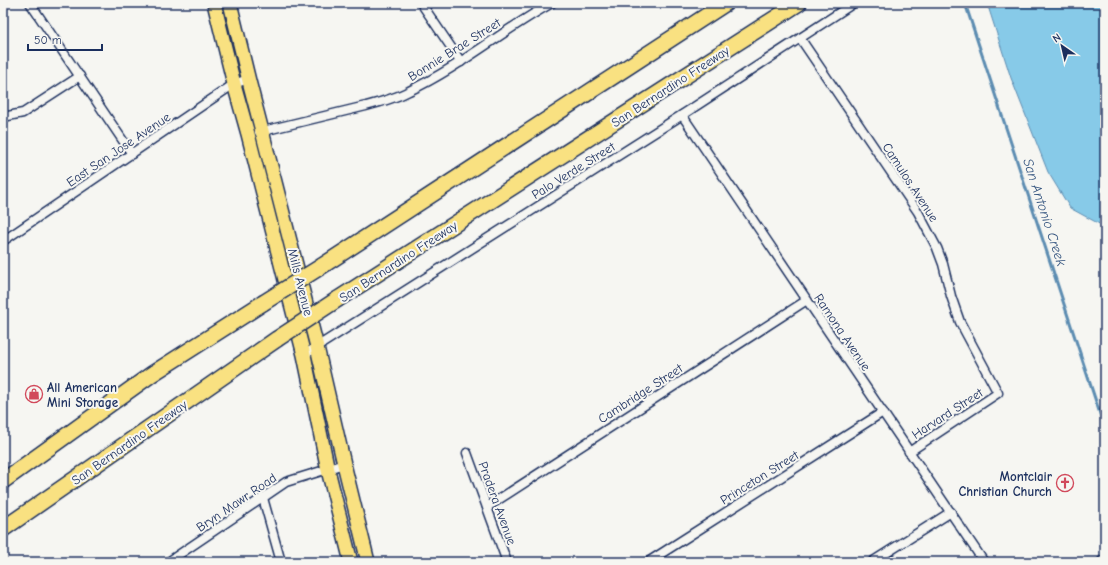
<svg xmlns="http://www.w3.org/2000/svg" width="1108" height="565" font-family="'Comic Neue',sans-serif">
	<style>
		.water { fill: #87cae8; stroke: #5c8cb1 }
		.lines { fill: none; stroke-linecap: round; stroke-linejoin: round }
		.stream { stroke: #5c8cb1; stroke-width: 3 }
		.minor-casing { stroke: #1b2f5e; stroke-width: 11 }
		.secondary-casing { stroke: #1b2f5e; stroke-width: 14 }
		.primary-casing { stroke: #1b2f5e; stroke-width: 16 }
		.motorway-casing { stroke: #1b2f5e; stroke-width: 18 }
		.minor { stroke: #f6f6f2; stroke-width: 8 }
		.secondary { stroke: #f6f6f2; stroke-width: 11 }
		.primary { stroke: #f9e181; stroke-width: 13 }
		.motorway { stroke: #f9e181; stroke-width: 15 }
		.motorway-bridge-casing { stroke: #1b2f5e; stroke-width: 18; stroke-linecap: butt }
		.motorway-bridge { stroke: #f9e181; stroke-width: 15 }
		.labels { text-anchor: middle; stroke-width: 4; stroke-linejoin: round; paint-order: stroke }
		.street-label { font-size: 13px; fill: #1b2f5e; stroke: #f6f6f2 }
		.poi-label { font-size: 13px; font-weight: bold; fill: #1b2f5e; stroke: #f6f6f2; text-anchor: start }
		.water-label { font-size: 14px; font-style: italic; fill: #365680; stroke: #f6f6f2 }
	</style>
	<rect width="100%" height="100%" fill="#f6f6f2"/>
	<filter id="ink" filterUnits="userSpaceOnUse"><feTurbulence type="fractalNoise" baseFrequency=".025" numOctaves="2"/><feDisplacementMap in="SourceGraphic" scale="8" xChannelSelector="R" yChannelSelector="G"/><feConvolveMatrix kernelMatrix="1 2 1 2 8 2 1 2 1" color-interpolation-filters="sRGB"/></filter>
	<g filter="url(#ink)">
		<!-- water -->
		<path class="water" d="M987,3H1105V227L1070,208L1048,172L1011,78Z"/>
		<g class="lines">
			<!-- stream -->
			<path class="stream" d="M965,3L1105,429"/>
			<!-- minor casing -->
			<g class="minor-casing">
				<g id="minor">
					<path d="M30,3L132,154"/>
					<path d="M421,3L461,62"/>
					<path d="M800,38L918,212L937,248L943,264L951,296L960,322L998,393L909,452"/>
					<path d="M682,115L984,562"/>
					<path d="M3,117L23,113L80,76"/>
					<path d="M259,132L366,106C381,102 396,98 409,91C460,67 503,30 552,3"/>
					<path d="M3,241L234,84L248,79"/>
					<path d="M304,355L682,115L854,3"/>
					<path d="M467,453L507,562"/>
					<path d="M263,498L281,562"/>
					<path d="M487,507L807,300"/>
					<path d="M168,562L286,482L344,464"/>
					<path d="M648,562L883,412"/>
					<path d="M872,562L951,512"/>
				</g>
			</g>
			<!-- secondary casing -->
			<g class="secondary-casing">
				<path id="secondary" d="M1103,562L1105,561"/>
			</g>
			<!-- primary casing -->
			<g class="primary-casing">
				<g id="primary">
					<path d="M214,3L234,84L248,134L304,355L328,470L351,562"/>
					<path d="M230,3L249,81L262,131L317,347L344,464L368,562"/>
				</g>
			</g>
			<!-- motorway casing -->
			<g class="motorway-casing">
				<g id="motorway">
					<path d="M322,266L726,3"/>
					<path d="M338,299L799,3"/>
					<path d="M3,481L152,374L263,303"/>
					<path d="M3,529L277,339"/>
				</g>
			</g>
			<!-- minor -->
			<use href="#minor" class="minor"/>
			<!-- secondary -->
			<use href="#secondary" class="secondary"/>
			<!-- primary -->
			<use href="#primary" class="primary"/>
			<!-- motorway -->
			<use href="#motorway" class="motorway"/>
			<!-- motorway-bridge casing -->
			<g class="motorway-bridge-casing">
				<g id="motorway-bridge">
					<path d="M263,303L322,266"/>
					<path d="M277,339L338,299"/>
				</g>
			</g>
			<!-- motorway-bridge -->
			<use href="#motorway-bridge" class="motorway-bridge"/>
		</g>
	</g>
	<!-- icons -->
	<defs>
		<g id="shop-ring" transform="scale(0.9)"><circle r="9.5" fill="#f6f6f2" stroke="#d1495b" stroke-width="1.5"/><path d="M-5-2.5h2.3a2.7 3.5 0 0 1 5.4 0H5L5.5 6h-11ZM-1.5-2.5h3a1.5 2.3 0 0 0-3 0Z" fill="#d1495b"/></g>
		<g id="church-ring" transform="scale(0.9)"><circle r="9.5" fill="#f6f6f2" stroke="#d1495b" stroke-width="1.5"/><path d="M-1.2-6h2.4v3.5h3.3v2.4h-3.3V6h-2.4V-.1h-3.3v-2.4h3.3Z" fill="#d1495b"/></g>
	</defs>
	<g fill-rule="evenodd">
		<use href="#shop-ring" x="34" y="394"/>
		<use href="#church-ring" x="1065" y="483"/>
	</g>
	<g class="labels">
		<!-- street labels -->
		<g class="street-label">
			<text transform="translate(454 49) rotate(-32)" y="5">Bonnie Brae Street</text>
			<text transform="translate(670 86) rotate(-33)" y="5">San Bernardino Freeway</text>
			<text transform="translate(118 149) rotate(-34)" y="5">East San Jose Avenue</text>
			<text transform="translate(573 170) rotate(-32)" y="5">Palo Verde Street</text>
			<text transform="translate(911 182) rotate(57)" y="5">Camulos Avenue</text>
			<text transform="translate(398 261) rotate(-33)" y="5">San Bernardino Freeway</text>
			<text transform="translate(301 282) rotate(76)" y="5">Mills Avenue</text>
			<text transform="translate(843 332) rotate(56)" y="5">Ramona Avenue</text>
			<text transform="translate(640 393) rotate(-33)" y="5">Cambridge Street</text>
			<text transform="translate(947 413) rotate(-33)" y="5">Harvard Street</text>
			<text transform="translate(129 442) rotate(-35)" y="5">San Bernardino Freeway</text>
			<text transform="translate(759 477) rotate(-32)" y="5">Princeton Street</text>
			<text transform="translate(236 502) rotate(-34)" y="5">Bryn Mawr Road</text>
			<text transform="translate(498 503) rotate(70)" y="5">Pradera Avenue</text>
		</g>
		<!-- poi labels -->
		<g class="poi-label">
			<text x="47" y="392">All American<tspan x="47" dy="15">Mini Storage</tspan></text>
			<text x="1052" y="481" text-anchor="end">Montclair<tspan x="1052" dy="15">Christian Church</tspan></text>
		</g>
		<!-- water labels -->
		<g class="water-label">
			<text transform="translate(1045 212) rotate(72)" y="5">San Antonio Creek</text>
		</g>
	</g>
	<!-- margin -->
	<rect width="1108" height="565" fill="none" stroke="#f6f6f2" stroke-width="16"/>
	<rect x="8" y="8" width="1092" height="549" fill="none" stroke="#1b2f5e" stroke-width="1.5" filter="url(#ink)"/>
	<!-- north arrow -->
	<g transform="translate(1062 46) rotate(326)" stroke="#f6f6f2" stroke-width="3" paint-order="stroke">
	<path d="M0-3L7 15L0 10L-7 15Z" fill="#1b2f5e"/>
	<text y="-6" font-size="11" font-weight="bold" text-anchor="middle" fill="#1b2f5e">N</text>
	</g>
	<!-- scale -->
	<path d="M28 44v6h74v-6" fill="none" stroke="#1b2f5e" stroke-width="2"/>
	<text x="34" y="44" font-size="12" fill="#1b2f5e" stroke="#f6f6f2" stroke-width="3" paint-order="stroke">50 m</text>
</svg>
